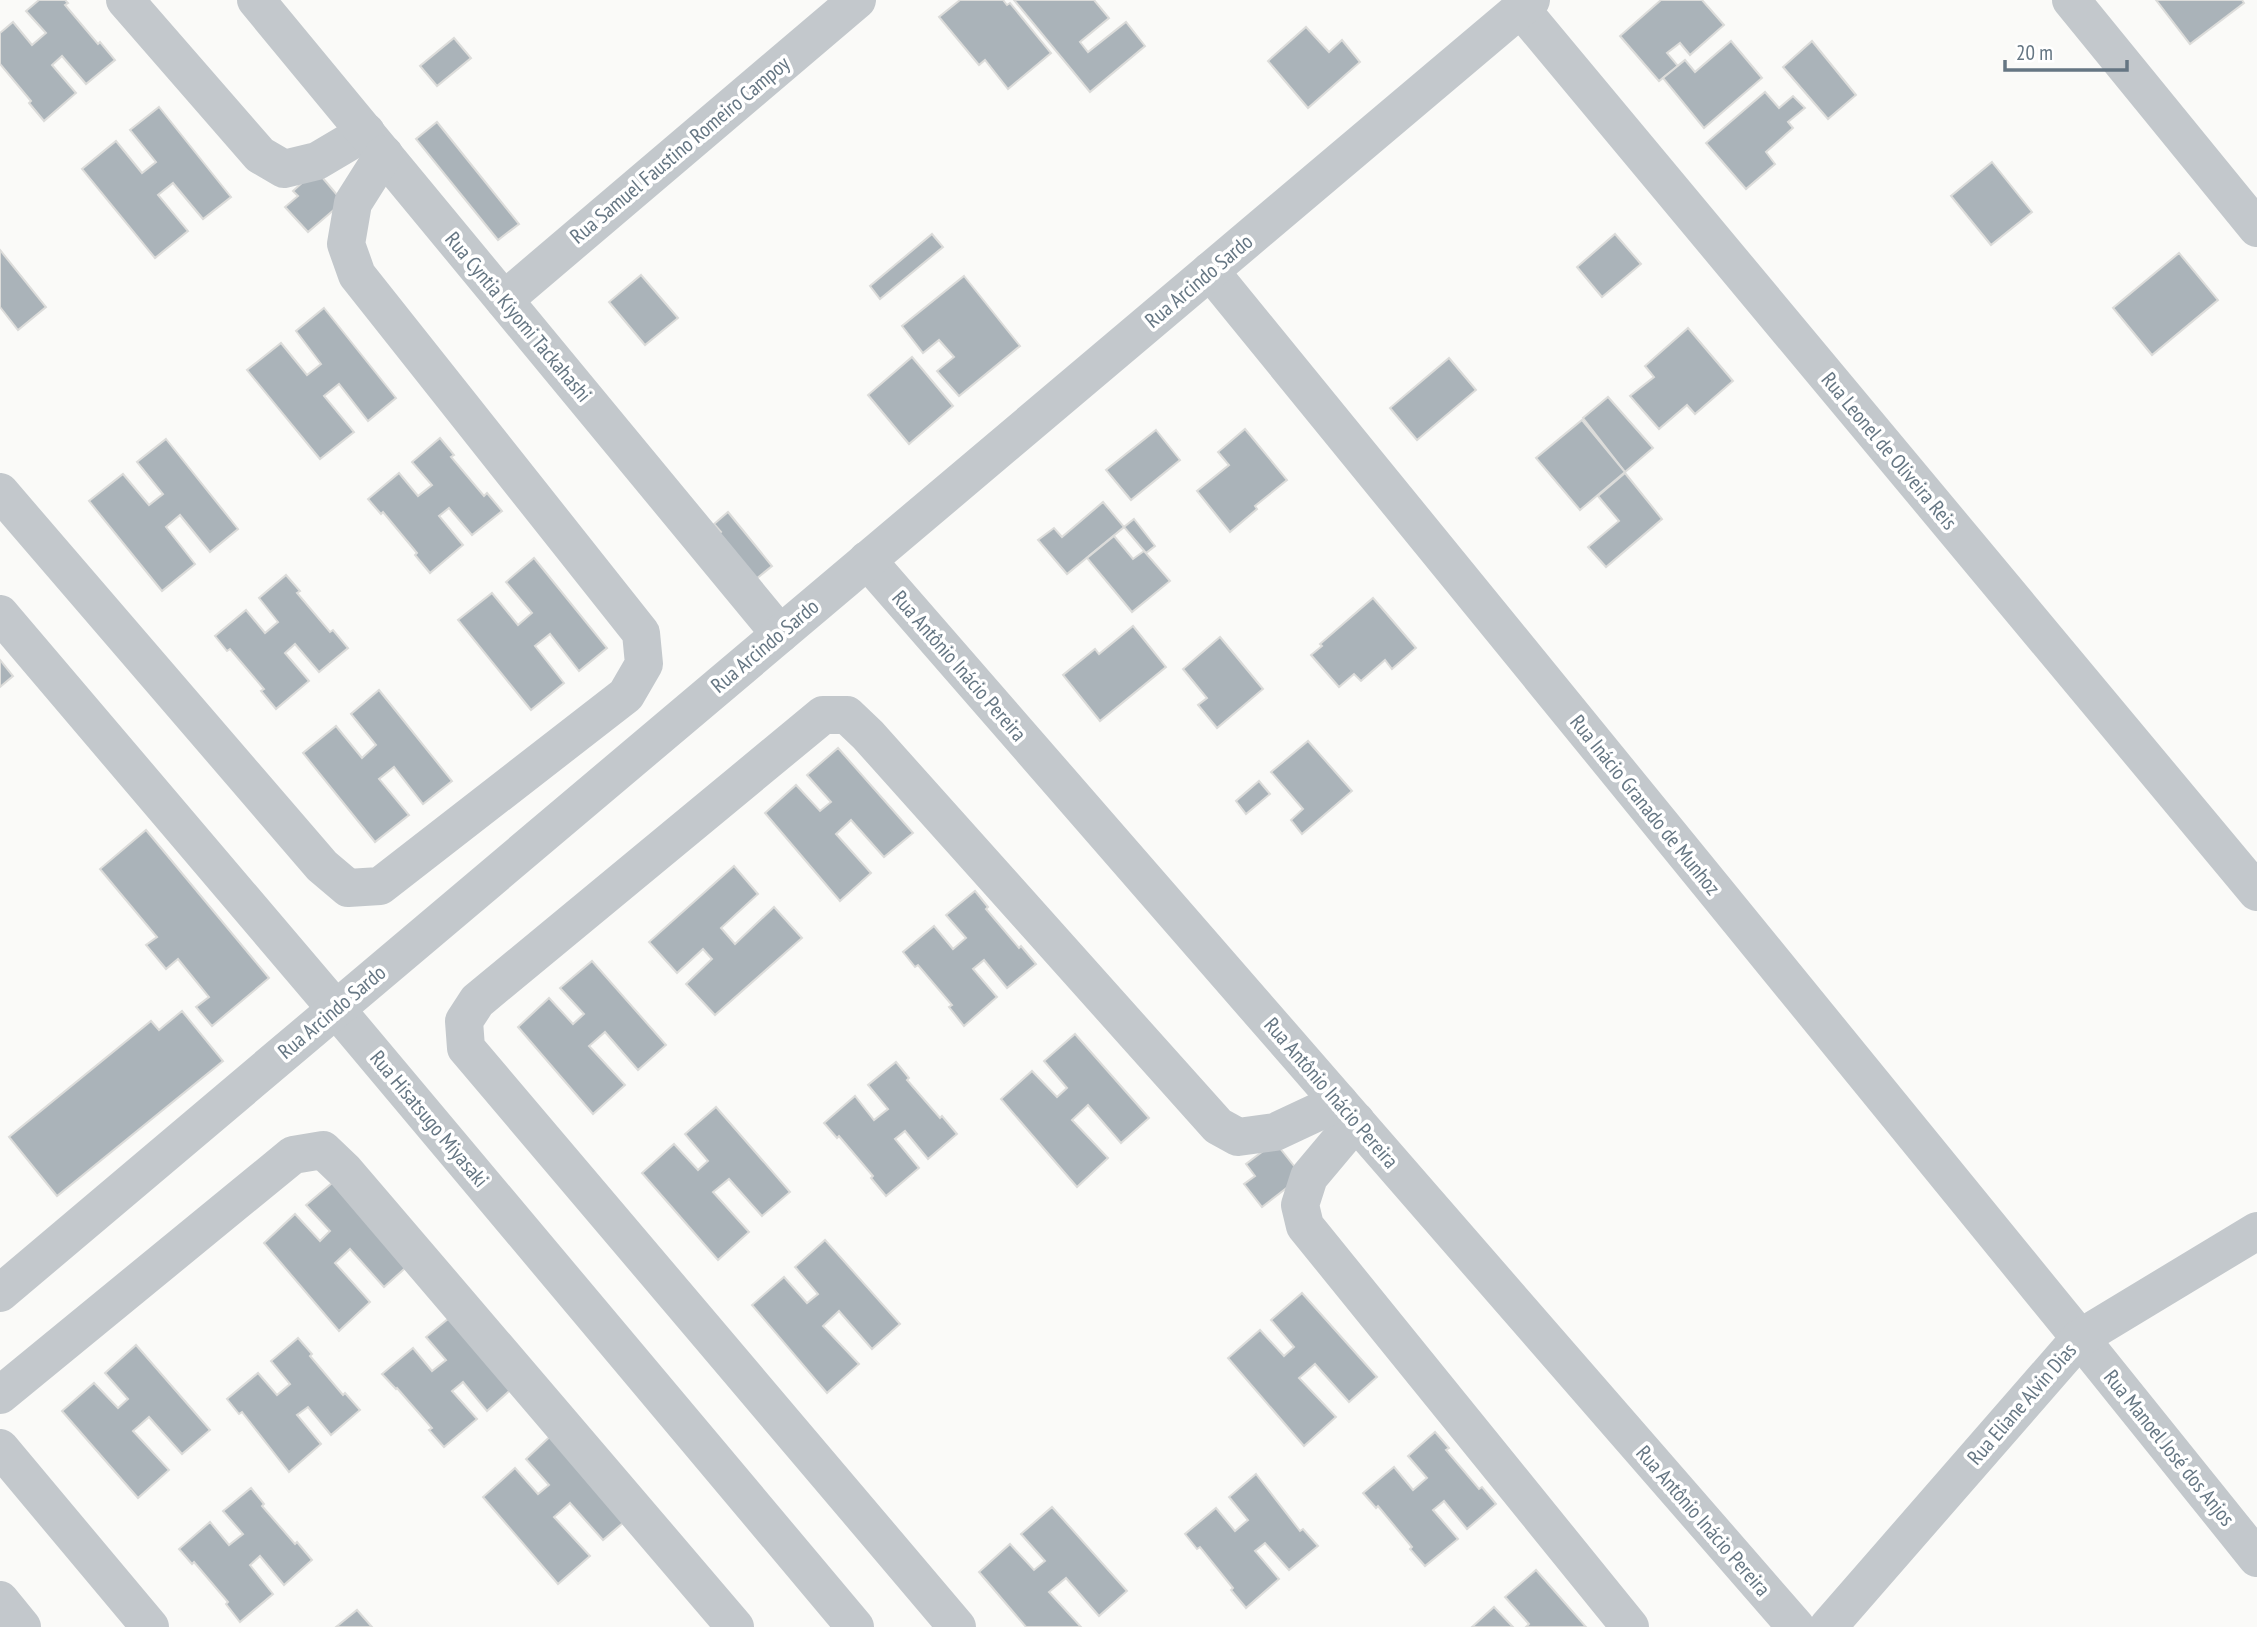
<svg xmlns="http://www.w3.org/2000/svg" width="2257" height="1627" font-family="'PT Sans Narrow',sans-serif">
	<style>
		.building { fill: #aab3b9; stroke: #dcdcda; stroke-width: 2 }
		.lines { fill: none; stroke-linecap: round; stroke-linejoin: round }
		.minor { stroke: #c3c8cc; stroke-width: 38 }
		.labels { text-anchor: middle; stroke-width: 7; stroke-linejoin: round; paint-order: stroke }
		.street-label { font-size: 21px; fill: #657683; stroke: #fff }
	</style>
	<rect width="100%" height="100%" fill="#fafaf8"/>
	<!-- building -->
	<g class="building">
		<path d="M39,0H65L68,3L65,5L98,44L100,42L115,60L86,84L62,56L52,65L76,93L44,121L29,103L31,101L0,64V33L13,22L32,45L46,33L26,11Z"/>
		<path d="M960,0H1003L1007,5L1010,3L1051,53L1008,89L985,60L979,65L939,17Z"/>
		<path d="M1014,0H1094L1109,18L1080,42L1088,52L1126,22L1145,46L1090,92Z"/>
		<path d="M1661,0H1702L1724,25L1690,55L1680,43L1667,53L1678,66L1659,81L1620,36Z"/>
		<path d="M2156,0H2242L2244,3L2190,44Z"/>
		<path d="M1306,27L1329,52L1342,40L1360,62L1308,108L1268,61Z"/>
		<path d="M454,38L471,58L437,86L420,66Z"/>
		<path d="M1731,41L1762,78L1704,128L1663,78L1685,60L1695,72Z"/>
		<path d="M1812,41L1856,95L1828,119L1783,67Z"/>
		<path d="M1765,92L1779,108L1793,96L1805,108L1788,122L1793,128L1766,152L1775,164L1746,189L1706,143Z"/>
		<path d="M159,107L231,197L203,219L173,183L158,195L188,231L155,258L82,169L116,141L142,173L156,162L130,130Z"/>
		<path d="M437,122L519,224L498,240L416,139Z"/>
		<path d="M1992,162L2032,212L1991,245L1951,196Z"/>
		<path d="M316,170L343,202L308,232L285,207L298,196L293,191Z"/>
		<path d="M932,234L943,247L880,299L870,286Z"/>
		<path d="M1615,234L1641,264L1602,297L1577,267Z"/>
		<path d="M0,250L46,307L18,330L0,307Z"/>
		<path d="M2179,253L2218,300L2152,355L2113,308Z"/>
		<path d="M641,275L678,318L645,345L609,302Z"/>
		<path d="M964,276L1020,346L959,396L937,371L954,357L939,340L923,353L902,326Z"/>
		<path d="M324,308L396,398L368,421L339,384L324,396L354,432L320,459L247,370L281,343L307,375L321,364L296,331Z"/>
		<path d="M1688,328L1733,381L1695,414L1687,405L1659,429L1630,396L1654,377L1645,366Z"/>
		<path d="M912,357L953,406L909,444L868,395Z"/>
		<path d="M1449,358L1476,390L1417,440L1390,408Z"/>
		<path d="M1608,397L1653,448L1625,472L1583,418Z"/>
		<path d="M1582,420L1625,472L1580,510L1536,458Z"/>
		<path d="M1245,429L1287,480L1255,506L1257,509L1230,532L1197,491L1229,465L1218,452Z"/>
		<path d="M1156,430L1180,460L1131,500L1106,470Z"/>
		<path d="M440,438L454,455L451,457L484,496L487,493L502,511L472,535L449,508L439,516L463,545L430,573L415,555L417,553L383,512L381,514L368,499L399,473L418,496L432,485L412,462Z"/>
		<path d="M166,439L238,529L210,552L180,515L166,527L195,564L162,591L89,501L123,474L149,505L163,494L137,462Z"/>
		<path d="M1625,473L1662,519L1606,567L1588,547L1619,521L1598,496Z"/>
		<path d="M1103,502L1124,527L1067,574L1038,540L1054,528L1062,537Z"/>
		<path d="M728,512L772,566L745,588L708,543L721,532L714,524Z"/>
		<path d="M1134,519L1155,546L1146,553L1124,527Z"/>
		<path d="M1114,536L1133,559L1144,551L1170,581L1132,612L1087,558Z"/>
		<path d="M534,558L607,648L579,671L550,634L535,646L564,683L531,710L458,620L492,593L518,625L532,613L506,582Z"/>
		<path d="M286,575L300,591L297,593L330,632L333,630L348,648L319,672L295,644L285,653L309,681L276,709L261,691L264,689L230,649L227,651L215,636L246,610L265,633L278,622L259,598Z"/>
		<path d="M1373,598L1416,648L1392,669L1385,660L1361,681L1354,674L1339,687L1311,655L1322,646L1320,644Z"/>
		<path d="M1133,626L1166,667L1100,721L1063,675L1095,649L1099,654Z"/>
		<path d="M1220,637L1263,689L1217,728L1198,705L1207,698L1183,669Z"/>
		<path d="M0,660L13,676L0,687Z"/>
		<path d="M379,690L452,781L423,804L394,767L379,779L409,815L375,842L303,753L336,726L362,758L376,745L351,714Z"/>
		<path d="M1308,741L1352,791L1302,834L1291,820L1303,809L1271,772Z"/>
		<path d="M838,748L913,833L884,857L851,820L836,834L871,873L840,901L765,813L796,785L820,811L831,802L807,775Z"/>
		<path d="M1259,781L1270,794L1246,814L1236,801Z"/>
		<path d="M146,830L269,978L212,1026L196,1007L209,997L178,959L166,969L146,945L157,937L100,869Z"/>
		<path d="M734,866L758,894L721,928L735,944L774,907L802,938L715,1015L686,984L712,959L703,949L677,973L649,942Z"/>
		<path d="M975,891L988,907L986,909L1019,948L1021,946L1036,964L1007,988L984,960L973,969L997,997L964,1026L949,1007L952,1005L918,965L915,967L903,952L934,926L953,949L966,938L946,915Z"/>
		<path d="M592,961L666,1045L638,1070L605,1032L589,1046L625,1085L593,1114L518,1027L549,998L573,1024L584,1014L560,988Z"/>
		<path d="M182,1011L223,1061L57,1196L9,1137L151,1021L159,1030Z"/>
		<path d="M1075,1034L1149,1118L1121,1143L1088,1105L1072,1120L1108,1158L1077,1187L1001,1099L1032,1071L1057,1097L1067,1088L1044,1061Z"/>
		<path d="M896,1062L909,1078L907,1080L940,1118L942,1116L957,1134L928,1159L905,1131L895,1139L919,1168L886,1196L871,1178L873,1176L839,1136L837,1138L824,1123L855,1096L874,1120L888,1109L868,1085Z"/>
		<path d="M716,1107L790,1192L762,1216L729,1179L713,1192L749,1232L718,1260L642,1173L674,1144L698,1170L708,1161L685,1134Z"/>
		<path d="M1275,1142L1302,1176L1262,1207L1244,1184L1255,1176L1246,1164Z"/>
		<path d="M338,1178L412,1262L384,1287L350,1249L335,1263L370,1302L339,1331L264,1243L295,1214L320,1241L330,1231L306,1205Z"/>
		<path d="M825,1240L900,1324L872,1349L839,1311L823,1326L859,1364L827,1393L752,1305L784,1277L807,1303L818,1294L795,1267Z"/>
		<path d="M1302,1293L1377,1377L1349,1402L1315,1364L1299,1378L1336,1417L1304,1446L1228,1358L1260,1330L1284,1356L1294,1347L1271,1320Z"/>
		<path d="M454,1314L515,1386L487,1411L463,1382L452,1391L477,1419L444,1447L429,1430L432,1428L397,1388L396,1389L382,1374L413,1348L432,1371L446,1360L426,1337Z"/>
		<path d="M298,1338L312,1354L310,1356L343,1395L345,1393L360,1410L331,1435L308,1407L297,1415L321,1444L289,1472L242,1412L239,1414L227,1399L258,1373L277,1395L290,1384L271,1361Z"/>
		<path d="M136,1345L210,1430L182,1454L149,1417L133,1431L169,1470L138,1498L62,1411L94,1383L118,1408L128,1399L105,1373Z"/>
		<path d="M556,1431L631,1516L603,1540L570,1503L554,1517L590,1556L558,1584L483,1497L515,1468L538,1494L549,1485L526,1459Z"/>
		<path d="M1435,1432L1449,1448L1446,1450L1479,1489L1482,1487L1496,1504L1467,1529L1444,1501L1433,1510L1458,1539L1425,1566L1410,1549L1412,1547L1378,1506L1376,1508L1363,1493L1394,1467L1413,1490L1427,1478L1408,1456Z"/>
		<path d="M1256,1474L1300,1531L1303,1529L1318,1546L1289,1570L1265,1543L1255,1551L1279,1579L1246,1608L1231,1590L1233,1588L1200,1547L1197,1549L1185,1534L1216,1508L1235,1531L1248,1520L1229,1497Z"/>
		<path d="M251,1488L264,1504L262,1506L295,1544L297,1542L312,1560L284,1585L260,1556L250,1565L273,1594L240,1622L226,1604L228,1602L194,1562L192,1564L179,1549L210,1522L229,1545L243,1534L223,1511Z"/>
		<path d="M1052,1507L1127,1591L1099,1616L1066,1578L1049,1592L1081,1627H1026L979,1572L1010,1544L1034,1570L1045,1561L1021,1534Z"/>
		<path d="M1536,1570L1586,1627H1526L1529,1624L1505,1597Z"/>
		<path d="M1494,1607L1513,1627H1472Z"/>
		<path d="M357,1610L372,1627H336Z"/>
	</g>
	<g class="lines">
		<!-- minor -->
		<g class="minor">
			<path d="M125,0L260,155L284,169L317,161L366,132"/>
			<path d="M256,0L780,634"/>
			<path d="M2071,0L2257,228"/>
			<path d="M1521,9L2257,892"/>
			<path d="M1210,271L2080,1338L2257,1558"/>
			<path d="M504,300L857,0"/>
			<path d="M0,492L322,866L348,888L380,886L626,695L644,664L641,633L357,275L346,244L353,203L384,154"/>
			<path d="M867,560L1796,1627"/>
			<path d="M0,614L336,1009L855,1627"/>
			<path d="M1356,1121L1309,1177L1300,1205L1305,1226L1630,1627"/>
			<path d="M0,1293L1531,0"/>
			<path d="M0,1395L293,1155L323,1150L345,1171L735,1627"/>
			<path d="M0,1448L150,1627"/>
			<path d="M0,1600L22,1627"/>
			<path d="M957,1627L466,1048L464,1021L477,1001L823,715H847L868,735L1218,1126L1238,1137L1275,1132L1339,1102"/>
			<path d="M1828,1627L2080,1338L2257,1231"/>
		</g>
	</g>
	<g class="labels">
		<!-- street labels -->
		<g class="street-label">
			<text transform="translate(680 150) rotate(-40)" y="7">Rua Samuel Faustino Romeiro Campoy</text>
			<text transform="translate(1199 281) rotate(-40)" y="7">Rua Arcindo Sardo</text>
			<text transform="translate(518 317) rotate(50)" y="7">Rua Cyntia Kiyomi Tackahashi</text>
			<text transform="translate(1889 451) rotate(50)" y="7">Rua Leonel de Oliveira Reis</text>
			<text transform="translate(765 646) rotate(-40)" y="7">Rua Arcindo Sardo</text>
			<text transform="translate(959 666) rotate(49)" y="7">Rua Antônio Inácio Pereira</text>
			<text transform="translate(1645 805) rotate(51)" y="7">Rua Inácio Granado de Munhoz</text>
			<text transform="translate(332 1012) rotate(-40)" y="7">Rua Arcindo Sardo</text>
			<text transform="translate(1331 1093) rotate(49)" y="7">Rua Antônio Inácio Pereira</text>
			<text transform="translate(429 1119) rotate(50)" y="7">Rua Hisatsugo Miyasaki</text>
			<text transform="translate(2022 1404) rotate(-49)" y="7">Rua Eliane Alvin Dias</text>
			<text transform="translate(2169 1448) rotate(51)" y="7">Rua Manoel José dos Anjos</text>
			<text transform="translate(1703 1521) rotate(49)" y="7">Rua Antônio Inácio Pereira</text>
		</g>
	</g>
	<!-- scale -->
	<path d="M2005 60v10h122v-10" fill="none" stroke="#657683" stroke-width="3.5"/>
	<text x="2016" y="60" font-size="21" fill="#657683" stroke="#ffffff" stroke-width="5" paint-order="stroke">20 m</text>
</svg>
